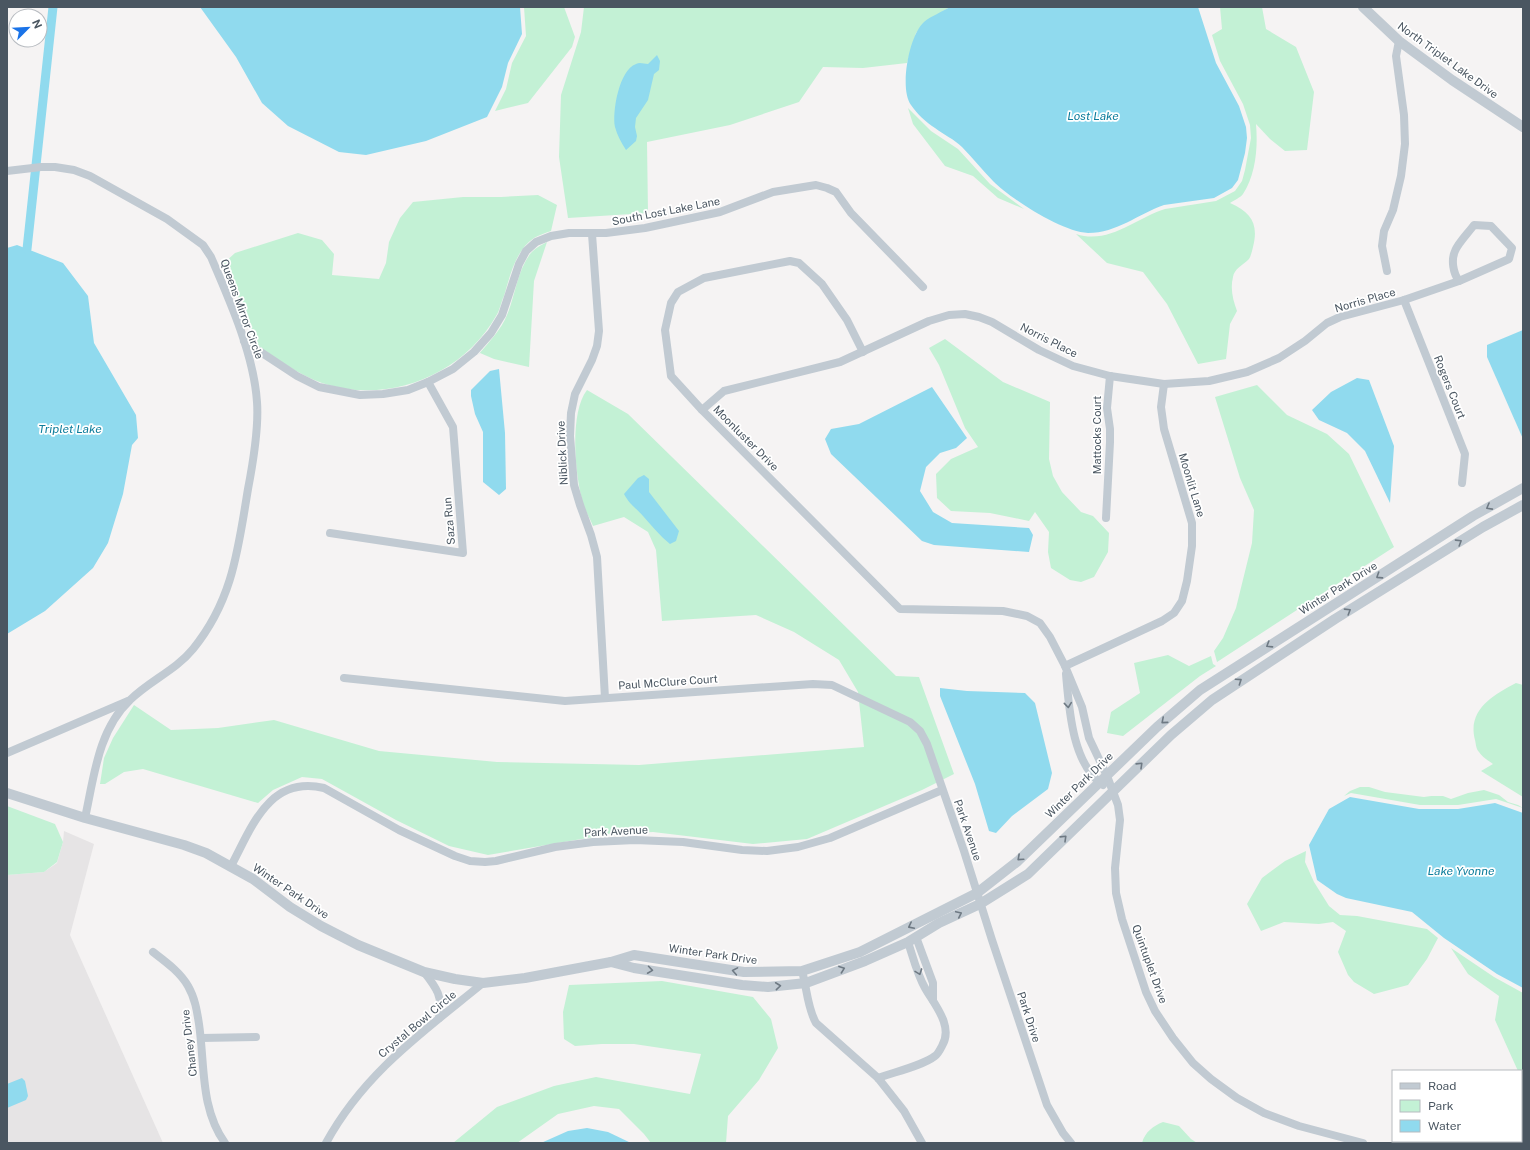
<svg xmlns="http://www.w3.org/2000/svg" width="1530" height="1150" font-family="'Public Sans',sans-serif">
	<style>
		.education { fill: #e6e4e5 }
		.green { fill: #c3f1d5 }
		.water { fill: #90daee }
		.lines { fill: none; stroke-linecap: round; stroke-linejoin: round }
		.canal { stroke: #90daee; stroke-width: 9 }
		.minor { stroke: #c1cad2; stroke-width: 8 }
		.tertiary { stroke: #c1cad2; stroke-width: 10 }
		.oneway { stroke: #6e7983 }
		.labels { text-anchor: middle; stroke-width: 3.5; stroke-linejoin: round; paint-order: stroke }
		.street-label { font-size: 11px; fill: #4a5661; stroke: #fff }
		.water-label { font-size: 12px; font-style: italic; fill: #0c7c9b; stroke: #fff }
	</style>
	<rect width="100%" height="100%" fill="#f5f3f3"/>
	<!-- education -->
	<path class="education" d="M64,831L94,844L70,935L163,1143H7V875L44,872L57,863L63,842Z"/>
	<!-- green -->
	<g class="green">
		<path d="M524,7H564L575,37L572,47L528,103L495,111L506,89L512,63L526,36Z"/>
		<path d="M584,7H950L924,23L916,33L907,63L863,68L823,67L799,102L730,125L647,142L648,213L568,218L559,157L561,95L581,32Z"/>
		<path d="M1220,7H1262L1266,29L1296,47L1314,92L1307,150L1285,151L1270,139L1256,124C1258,147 1256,174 1243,194C1240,198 1234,200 1230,203C1251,212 1259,224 1253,247C1252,251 1251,256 1249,259C1243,265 1234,269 1233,277C1230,289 1233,300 1237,311L1230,324L1226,359L1198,364L1167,304L1143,272L1107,263L1076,234C1109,245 1136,218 1165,209L1216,201L1235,191L1242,181L1245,170L1251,138L1250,125L1243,104L1220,61L1212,35L1222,29Z"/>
		<path d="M908,108L931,131L958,149L990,184L1024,209L998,198L973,176L945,166L913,124Z"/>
		<path d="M538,195L557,205L551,231C545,233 539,235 534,238C515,251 510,276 504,296C501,302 500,310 496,316C462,376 387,405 322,383C298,375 275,357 254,343L252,331L224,263L235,253L298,233L322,240L334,254L332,275L379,279L386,263L389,242L400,218L413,202L463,197H501Z"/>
		<path d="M547,242L534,281L529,367L494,359L480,353L478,355C489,342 501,330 507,315C515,296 517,272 530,254C534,249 541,245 547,242Z"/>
		<path d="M945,339L1003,382L1050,402L1049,459L1053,476L1062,492L1081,512L1093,516L1109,533L1108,552L1094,577L1081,582L1070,580L1051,568L1048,552L1049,532L1035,512L1029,521L990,513L951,511L937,498L936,474L951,459L978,447L965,428L939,365L929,348Z"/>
		<path d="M1257,385L1287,415L1327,434L1349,454L1394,547L1217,662L1214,651L1223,638L1236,608L1252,543L1254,510L1240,478L1215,397Z"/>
		<path d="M587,390L628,414L896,676L919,677L954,774L922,790L807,839L753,844L653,832L611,834L488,855L449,846L396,820L322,779L302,777L273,790L258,803L143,769L124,772L105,784H100L104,758L113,738L134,705L171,730L218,728L274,720L379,751L497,762L639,765L864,747L858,692L839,660L794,632L756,615L662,621L656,550L648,532L624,517L593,526C590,518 585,511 583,503C575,477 569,413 587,390Z"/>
		<path d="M1168,655L1189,666L1211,656L1213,664L1216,666L1200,676L1123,736L1107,733L1111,712L1140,693L1134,663Z"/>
		<path d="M1516,683L1523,685V797L1481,771L1493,764C1489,761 1482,757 1479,752C1476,749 1476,744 1475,740C1467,710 1493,695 1516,683Z"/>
		<path d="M1360,787H1369L1385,792L1424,797L1431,796H1443L1451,799L1468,793L1484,790L1499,795L1508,802L1518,805L1523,808L1496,799L1458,805H1420L1351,793L1344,796L1350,791Z"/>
		<path d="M7,806L55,824L63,842L57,862L44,872L7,875Z"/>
		<path d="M1306,851L1305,862L1314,882L1329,906L1340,915L1357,916L1427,929L1438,938L1427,959L1408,985L1374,994L1354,982L1348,975L1338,952L1346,931L1333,922L1319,924L1284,922L1261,931L1247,904L1262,878L1285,861Z"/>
		<path d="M1451,948L1494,977L1523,993V1078L1521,1076V1071H1518L1495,1020L1499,996L1468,974Z"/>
		<path d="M662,981L753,997L771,1019L778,1048L759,1080L728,1116L726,1143H651L644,1134L619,1109L594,1106L558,1114L517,1143H453L497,1107L554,1086L596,1077L690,1094L701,1054L634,1044H602L575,1046L564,1039L563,1012L569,985Z"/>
		<path d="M1163,1122L1179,1126L1191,1139L1197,1143H1142C1145,1132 1153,1126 1163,1122Z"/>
	</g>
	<!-- water -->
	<g class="water">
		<path d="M200,7H520L522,34L508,63L502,87L487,117L426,141L366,155L339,152L288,126L262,103L236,57Z"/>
		<path d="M950,7H1198L1216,63L1239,106L1246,127L1247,138L1245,153L1238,180L1232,188L1214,198L1164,205C1138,214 1117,233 1088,233C1062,232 1011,199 993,181C982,170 973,158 962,147C954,139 944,135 935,128C926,122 917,114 911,105C899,89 909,35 924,22C931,16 942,12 950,7Z"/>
		<path d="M657,55L660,61L659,70L654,74L648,100L636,118L635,127L637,136L636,141L626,150C621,142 617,135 615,127C612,112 619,70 636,64C640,62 644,64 648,64Z"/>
		<path d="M17,245L63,263L88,296L94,343L136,415L138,438L132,445L123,494L108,543L93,568L45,611L7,634V248Z"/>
		<path d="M1523,330V439L1487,357V345Z"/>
		<path d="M499,369L505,433L506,489L499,495L483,482V432L475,414L471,396V390L490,371Z"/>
		<path d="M1357,378L1369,380L1394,446L1390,503L1365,451L1347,433L1319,420L1312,410L1331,392Z"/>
		<path d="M932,387L967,438L956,448L940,453L926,467L920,491L933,512L952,523L1029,528L1033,535L1029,552L934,545L922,541L831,454L825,439L831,429L859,424Z"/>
		<path d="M644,475L649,479V492L679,531L676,541L670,544C660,536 652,526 643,516C636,508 629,504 624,494L638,478Z"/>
		<path d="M940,688L967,691L1025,693L1035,703L1052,773L1048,789L1012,816L996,833L989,831L975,784L940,696Z"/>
		<path d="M1350,797L1419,809H1458L1495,803L1523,813V988L1497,974L1444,938L1412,912L1346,898L1337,894L1317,880L1309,845L1329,809Z"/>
		<path d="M22,1078L25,1081L28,1096L26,1100L7,1108V1084Z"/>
		<path d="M587,1128L608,1132L631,1143H541L568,1131Z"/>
	</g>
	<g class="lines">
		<!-- canal -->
		<path class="canal" d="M27,249L53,7"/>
		<!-- minor -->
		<g class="minor">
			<path d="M7,171L41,167H55L74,170L90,176L167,219L203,245L211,257C230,301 254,355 257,402C259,429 253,463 248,489C238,549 233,600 193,649C176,670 149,681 130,700C98,730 94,777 85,818"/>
			<path d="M1474,225L1491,226L1512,248L1509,259L1459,281C1453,273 1451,260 1455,251C1458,243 1469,232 1474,225Z"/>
			<path d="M592,234L599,331L597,346L592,360L575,394L571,413L570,436L574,485L580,505L591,535L597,557L605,698"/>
			<path d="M1387,271L1382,246L1384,231L1393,210L1401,176L1405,144L1404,115L1396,56L1399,41"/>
			<path d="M1404,300L1465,454L1462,483"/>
			<path d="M244,341L297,376L319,387L360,395L383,394L408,390L428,382L453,369L474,352L491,333L502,315L519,264L526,251L536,242L551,236L569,233H606L645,228L720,212L773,192L816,185L827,188L836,192L851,213L923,287"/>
			<path d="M863,352L847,320L822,284L799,263L790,261L704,278L678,292L671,303L665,330L671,376L702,410L900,609L1003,611L1027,616L1040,623L1050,637L1065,666L1082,707L1089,738L1107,776L1118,805L1120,820L1115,868L1116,893L1122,919L1146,992L1155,1011L1173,1038L1193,1063L1211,1079L1237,1098L1264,1113L1299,1126L1363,1143"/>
			<path d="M702,410L724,391L840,362L929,321L949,315L965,314L979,317L992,322L1039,350L1073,366L1110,376L1164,384L1209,381L1247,372L1279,358L1305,341L1327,323L1340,317L1404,300L1459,281"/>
			<path d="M1106,518L1110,442V429L1107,408L1110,376"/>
			<path d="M330,533L463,553L453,427L428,382"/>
			<path d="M1065,666L1162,621L1174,613L1182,601L1187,581L1192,546V523L1164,429L1161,407L1164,384"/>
			<path d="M1066,674C1069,708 1072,764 1103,785"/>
			<path d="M344,678L565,701L813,684L832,685L910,722L920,731L927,744L964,851L992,940L1047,1105L1063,1133L1071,1143"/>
			<path d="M7,753L128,701"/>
			<path d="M231,866C252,827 269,775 324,788L399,830L455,856L470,861L485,862L496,861L555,847L593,842L635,840L683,842L742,850L767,851L798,847L830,838L942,790"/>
			<path d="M916,937L933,983V1000"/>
			<path d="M153,952C166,962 180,972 188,986C195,998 197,1011 199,1024C205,1065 200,1108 225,1143"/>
			<path d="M802,971C807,988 807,1007 816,1023L878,1078L904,1111L922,1143"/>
			<path d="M424,972C436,987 444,998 439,1018"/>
			<path d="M201,1038L256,1037"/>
			<path d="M878,1078C894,1072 922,1066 935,1056C938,1054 940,1050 942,1046C954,1026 934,1004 925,988C917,974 913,957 908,942"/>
			<path d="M326,1143C364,1073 423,1032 483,983"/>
		</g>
		<!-- tertiary -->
		<g class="tertiary">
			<path d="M1363,7L1399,41L1452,80L1523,127"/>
			<path d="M7,793L85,818L184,845L206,853L253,879L290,907L321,926L358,945L424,972L455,979L483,983L525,978L611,962L634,955L744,972L802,971L860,952L977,893L1018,861L1157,727L1200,690L1473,516L1523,488"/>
			<path d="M611,962L634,968L742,985L768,987L806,983L865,961L908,942L939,923L980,904L1028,874L1171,735L1212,700L1335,619L1483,527L1523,505"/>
		</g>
	</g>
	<!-- one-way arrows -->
	<defs><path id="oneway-chevron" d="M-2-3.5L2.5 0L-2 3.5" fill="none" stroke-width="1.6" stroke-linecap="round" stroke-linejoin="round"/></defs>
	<g class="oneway">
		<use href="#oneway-chevron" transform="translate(1489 507) rotate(151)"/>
		<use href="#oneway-chevron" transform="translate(1459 542) rotate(-32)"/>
		<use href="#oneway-chevron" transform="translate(1379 576) rotate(147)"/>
		<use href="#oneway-chevron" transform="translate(1348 611) rotate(-32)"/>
		<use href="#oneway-chevron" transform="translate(1269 645) rotate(148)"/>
		<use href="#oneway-chevron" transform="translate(1239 681) rotate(-34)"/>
		<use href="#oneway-chevron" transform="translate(1068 705) rotate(84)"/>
		<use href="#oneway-chevron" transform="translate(1164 721) rotate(139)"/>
		<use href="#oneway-chevron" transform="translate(1140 765) rotate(-44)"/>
		<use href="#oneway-chevron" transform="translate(1064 838) rotate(-44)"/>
		<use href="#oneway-chevron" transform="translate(1020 858) rotate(138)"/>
		<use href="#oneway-chevron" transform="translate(959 914) rotate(-25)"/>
		<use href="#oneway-chevron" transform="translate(911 926) rotate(153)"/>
		<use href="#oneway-chevron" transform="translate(842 969) rotate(-20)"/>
		<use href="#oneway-chevron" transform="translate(650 970) rotate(8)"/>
		<use href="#oneway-chevron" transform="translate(735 971) rotate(-170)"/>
		<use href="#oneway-chevron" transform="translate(919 972) rotate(70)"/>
		<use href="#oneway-chevron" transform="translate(778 986) rotate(-6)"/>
	</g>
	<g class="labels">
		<!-- street labels -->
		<g class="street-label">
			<text transform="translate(1448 60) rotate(36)" y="4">North Triplet Lake Drive</text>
			<text transform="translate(666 211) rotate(-11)" y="4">South Lost Lake Lane</text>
			<text transform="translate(1365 300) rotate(-16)" y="4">Norris Place</text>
			<text transform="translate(242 309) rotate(70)" y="4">Queens Mirror Circle</text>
			<text transform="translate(1049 340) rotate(27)" y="4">Norris Place</text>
			<text transform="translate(1450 387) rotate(68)" y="4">Rogers Court</text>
			<text transform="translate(1097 435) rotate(-90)" y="4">Mattocks Court</text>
			<text transform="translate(746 438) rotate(45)" y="4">Moonluster Drive</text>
			<text transform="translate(562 453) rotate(-93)" y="4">Niblick Drive</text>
			<text transform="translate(1192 485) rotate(73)" y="4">Moonlit Lane</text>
			<text transform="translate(449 521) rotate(-95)" y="4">Saza Run</text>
			<text transform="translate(1338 588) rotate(-32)" y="4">Winter Park Drive</text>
			<text transform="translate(668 682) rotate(-4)" y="4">Paul McClure Court</text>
			<text transform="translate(1079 785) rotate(-44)" y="4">Winter Park Drive</text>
			<text transform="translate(968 830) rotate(71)" y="4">Park Avenue</text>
			<text transform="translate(616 831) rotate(-3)" y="4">Park Avenue</text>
			<text transform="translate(291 891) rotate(34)" y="4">Winter Park Drive</text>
			<text transform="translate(713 954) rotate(8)" y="4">Winter Park Drive</text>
			<text transform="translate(1150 964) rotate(70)" y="4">Quintuplet Drive</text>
			<text transform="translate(1029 1017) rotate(72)" y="4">Park Drive</text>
			<text transform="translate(417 1024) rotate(-40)" y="4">Crystal Bowl Circle</text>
			<text transform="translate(189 1043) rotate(-97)" y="4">Chaney Drive</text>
		</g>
		<!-- water labels -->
		<g class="water-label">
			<text x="1093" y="120">Lost Lake</text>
			<text x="70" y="433">Triplet Lake</text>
			<text x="1461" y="875">Lake Yvonne</text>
		</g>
	</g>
	<!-- border -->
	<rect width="1530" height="1150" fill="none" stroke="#4a5661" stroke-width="16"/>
	<!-- legend -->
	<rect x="1392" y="1070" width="130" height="72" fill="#ffffff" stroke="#b7bbc0"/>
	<rect x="1400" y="1083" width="20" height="6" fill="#c1cad2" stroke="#b7bbc0"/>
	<text x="1428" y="1090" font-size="12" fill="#4a5661">Road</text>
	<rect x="1400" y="1100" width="20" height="12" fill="#c3f1d5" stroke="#b7bbc0"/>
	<text x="1428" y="1110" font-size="12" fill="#4a5661">Park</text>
	<rect x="1400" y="1120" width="20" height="12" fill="#90daee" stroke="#b7bbc0"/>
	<text x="1428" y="1130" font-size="12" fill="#4a5661">Water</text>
	<!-- north arrow -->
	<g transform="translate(28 28) rotate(66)"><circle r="19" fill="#ffffff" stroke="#b7bbc0"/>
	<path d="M0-3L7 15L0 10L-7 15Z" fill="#1a73e8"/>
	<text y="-6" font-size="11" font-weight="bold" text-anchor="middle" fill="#4a5661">N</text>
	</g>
</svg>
